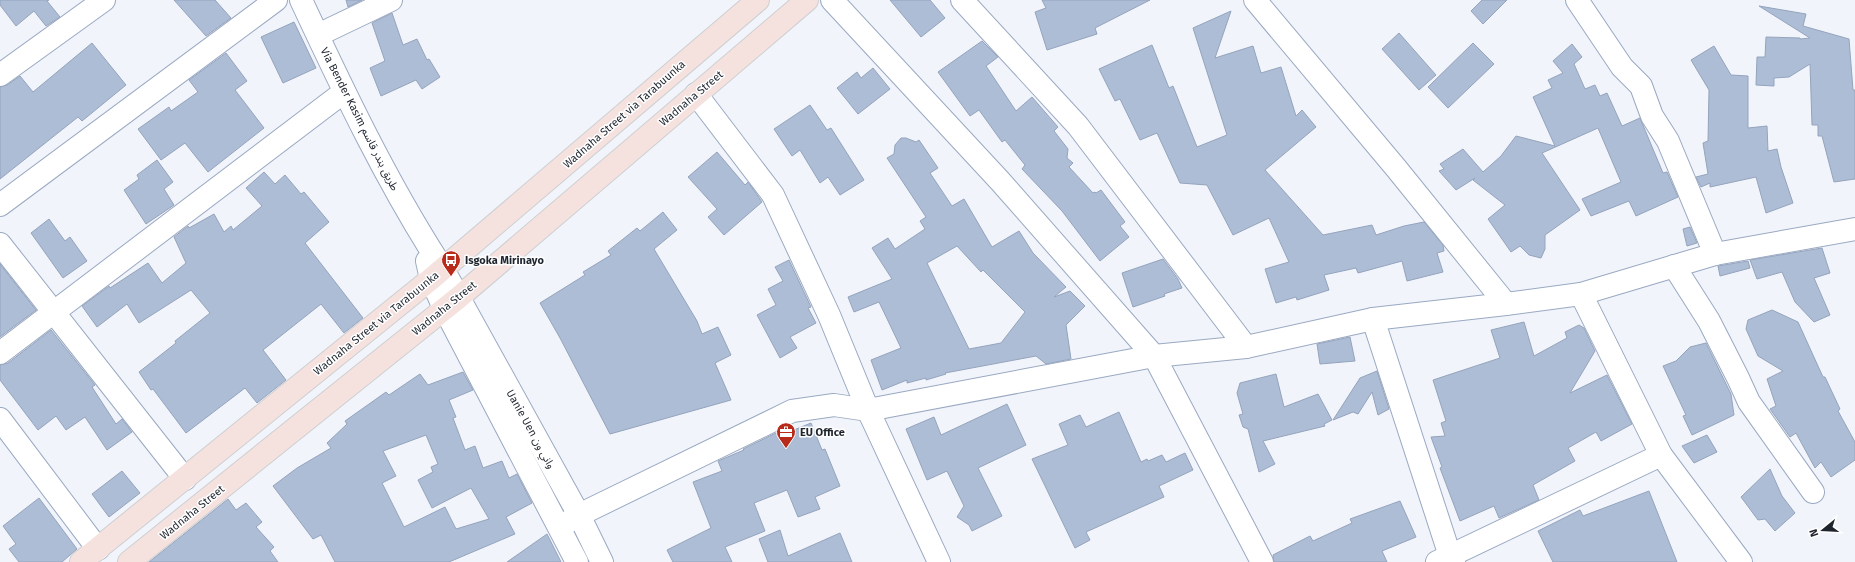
<svg xmlns="http://www.w3.org/2000/svg" width="1855" height="562" font-family="'Fira Sans','Noto Sans Arabic',sans-serif">
	<style>
		.building { fill: #adbdd6; stroke: #94a4bd; fill-rule: evenodd }
		.lines { fill: none; stroke-linecap: round; stroke-linejoin: round }
		.minor-casing { stroke: #9aa9c2; stroke-width: 24 }
		.major-casing { stroke: #cecfd1; stroke-width: 24 }
		.minor { stroke: #fff; stroke-width: 22 }
		.major { stroke: #f5e2df; stroke-width: 22 }
		.labels { text-anchor: middle; stroke-width: 3; stroke-linejoin: round; paint-order: stroke }
		.street-label { font-size: 11px; fill: #1e242e; stroke: #fff }
		.poi-label { font-size: 11px; font-weight: bold; fill: #1e242e; stroke: #fff; text-anchor: start }
	</style>
	<rect width="100%" height="100%" fill="#f1f4fa"/>
	<!-- building -->
	<g class="building">
		<path d="M0,0H49L47,1L60,17L46,26L34,11L16,26L0,5Z"/>
		<path d="M174,0H215L231,18L206,36Z"/>
		<path d="M346,0H362L348,7Z"/>
		<path d="M890,0H930L945,18L921,37Z"/>
		<path d="M1042,0H1150L1095,28L1097,34L1047,50L1035,12L1046,8Z"/>
		<path d="M1482,0H1507L1483,24L1471,11Z"/>
		<path d="M1759,6L1806,14L1803,26L1849,39L1853,90H1855V179L1834,182L1822,136H1818V125H1812L1810,64L1789,77L1774,78V86L1756,85L1757,57H1765L1766,37L1800,38V39L1810,38Z"/>
		<path d="M1231,11L1215,58L1253,46L1261,73L1281,67L1296,116L1302,110L1316,127L1265,170L1323,235L1372,225L1376,235L1404,226L1424,222L1443,245L1444,251L1437,253L1443,272L1407,281L1402,261L1358,273L1356,268L1324,275L1329,290L1297,300L1296,297L1276,303L1265,269L1289,262L1269,218L1233,235L1207,185L1180,183L1157,133L1140,140L1120,99L1115,101L1099,69L1152,45L1169,88L1173,86L1197,147L1227,135L1193,28Z"/>
		<path d="M392,13L403,45L417,39L427,60L429,59L440,77L422,89L416,80L381,96L370,68L385,61L372,23Z"/>
		<path d="M294,22L316,68L283,83L261,37Z"/>
		<path d="M1399,33L1436,75L1419,90L1382,49Z"/>
		<path d="M982,41L998,57L986,66L1016,111L1032,97L1058,127L1054,131L1068,149L1067,158L1073,163L1069,167L1093,193L1095,192L1096,193L1101,190L1125,222L1120,226L1129,237L1100,261L1062,211L1022,169L1025,165L1005,140L1002,142L979,110L970,116L938,72Z"/>
		<path d="M92,43L126,85L82,121L78,117L0,179V87L7,85L20,76L33,92Z"/>
		<path d="M1473,43L1494,64L1448,108L1428,87Z"/>
		<path d="M1572,44L1582,57L1574,64L1585,89L1595,85L1600,96L1607,93L1622,126L1640,118L1663,173L1667,172L1678,197L1636,216L1629,201L1591,216L1582,199L1621,182L1598,128L1542,153L1580,210L1545,235V249L1541,258L1529,255L1520,246L1511,252L1488,219L1505,205L1473,180L1475,178L1456,190L1439,171L1444,169L1440,164L1463,149L1483,172L1501,156L1516,136L1555,146L1533,97L1552,88L1548,80L1563,73L1553,61Z"/>
		<path d="M1714,46L1731,75L1748,76V128L1767,126L1768,151L1777,149L1781,167L1793,203L1766,213L1756,177L1710,187V183L1701,187L1696,177L1708,174L1703,143L1708,141L1709,90L1691,60Z"/>
		<path d="M226,53L247,81L235,90L264,128L208,172L185,143L161,160L138,129L169,107L171,111L198,92L189,80Z"/>
		<path d="M873,68L890,89L858,114L837,88L857,72L861,78Z"/>
		<path d="M810,105L827,130L831,128L864,180L840,195L828,177L820,183L800,150L792,156L774,129Z"/>
		<path d="M901,138H906L916,142L919,140L938,168L930,173L952,206L964,199L992,247L1019,231L1033,253L1066,287L1054,297L1070,291L1085,306L1066,325L1071,359L1046,364L1036,356L945,373L946,374L926,380V378L907,383V380L882,390L871,360L901,348L879,302L854,312L848,297L892,279L872,248L888,238L895,249L925,229L920,221L926,217L887,158L894,154L895,145ZM957,246L981,272L983,270L1025,312L1001,343L969,349L927,263Z"/>
		<path d="M717,152L745,185L748,182L762,202L724,235L708,217L717,209L688,177Z"/>
		<path d="M157,160L173,182L164,189L174,205L146,224L124,190L139,179L137,175Z"/>
		<path d="M264,172L275,184L285,175L301,194L304,192L329,222L305,243L363,318L344,333L321,304L263,350L286,380L257,403L245,388L186,433L153,389L151,390L139,372L176,343L175,341L210,313L191,290L139,323L127,304L97,327L82,306L109,286L110,288L148,263L162,283L186,263L174,237L188,226L189,228L214,214L224,232L231,226L233,230L262,206L246,188Z"/>
		<path d="M663,212L677,230L654,249L697,321L702,334L718,327L731,355L715,363L731,400L610,434L560,338L540,303L585,275L583,272L611,255L608,251L637,228L640,231Z"/>
		<path d="M49,219L65,241L70,237L87,261L63,278L31,233Z"/>
		<path d="M1690,227L1697,243L1687,246L1683,229Z"/>
		<path d="M1822,248L1830,273L1814,278L1830,315L1814,322L1795,302L1782,272L1757,279L1750,260Z"/>
		<path d="M1163,259L1178,279L1182,288L1164,294L1165,296L1133,307L1122,273Z"/>
		<path d="M789,260L811,307L808,308L816,323L790,337L797,348L780,358L757,315L776,305L768,289L783,281L775,267Z"/>
		<path d="M1748,261L1750,268L1720,276L1718,266Z"/>
		<path d="M0,264L36,310L0,337Z"/>
		<path d="M1772,310L1798,322L1823,377H1825L1840,409L1838,411L1855,442V460L1831,477L1821,462L1815,468L1796,433L1790,437L1770,409L1776,406L1767,379L1783,371L1758,356L1746,329L1748,320Z"/>
		<path d="M1524,322L1534,356L1567,338L1565,332L1579,325L1584,328L1595,351L1570,393L1607,375L1632,424L1601,441L1596,432L1568,448L1575,461L1533,485L1539,500L1499,518L1494,506L1460,521L1440,468L1442,467L1431,437L1445,436L1441,423L1446,421L1433,380L1500,358L1491,330Z"/>
		<path d="M51,330L95,385L92,387L116,424L122,419L132,432L107,450L85,417L66,430L56,416L38,430L0,380V365L8,363Z"/>
		<path d="M1350,337L1355,361L1320,364L1317,344Z"/>
		<path d="M1706,343L1731,394L1734,415L1692,435L1683,416L1686,415L1663,366L1676,361L1690,347Z"/>
		<path d="M1377,371L1389,409L1378,415L1372,392L1358,414L1353,412L1333,420L1360,378Z"/>
		<path d="M463,372L473,390L449,400L456,417L453,418L465,450L475,446L483,468L502,461L509,478L517,474L532,503L506,517L515,534L449,562H335L321,535L313,539L273,486L297,468L331,448L327,443L347,424L345,421L386,392L389,395L420,374L428,385ZM426,435L438,464L431,467L433,472L418,480L432,508L471,488L489,519L456,529L445,507L404,527L382,483L396,476L383,451Z"/>
		<path d="M1276,374L1284,407L1318,394L1332,420L1324,424L1325,426L1263,441L1275,464L1259,472L1248,429L1243,427L1239,415L1243,414L1237,393L1240,383Z"/>
		<path d="M1007,404L1026,445L978,468L1002,516L972,531L969,525L957,517L964,506L947,471L927,480L906,429L934,417L941,435Z"/>
		<path d="M1119,412L1141,462L1147,459L1148,461L1162,455L1166,462L1185,453L1193,470L1159,486L1164,497L1086,532L1090,540L1075,548L1032,459L1068,445L1059,424L1080,415L1086,427Z"/>
		<path d="M811,423L822,450L825,449L840,486L815,497L820,509L798,517L787,490L754,503L765,531L725,547L732,562H673L667,550L711,528L693,482L722,471L718,461L744,450L743,449L782,430L784,434Z"/>
		<path d="M1707,435L1717,452L1694,463L1682,446Z"/>
		<path d="M1770,469L1782,496L1795,513L1775,531L1765,519L1758,520L1741,497Z"/>
		<path d="M122,471L140,493L109,517L92,494Z"/>
		<path d="M1649,491L1677,562H1553L1538,531L1580,510L1583,516Z"/>
		<path d="M39,498L77,549L62,562H19L9,549L16,544L3,526Z"/>
		<path d="M228,499L236,510L246,503L262,522L256,527L274,547L270,551L278,562H149Z"/>
		<path d="M1400,501L1416,537L1382,551L1387,562H1274L1273,555L1310,536L1313,541L1352,523L1350,519Z"/>
		<path d="M780,530L788,556L840,533L852,562H768L759,539Z"/>
		<path d="M547,534L561,562H507Z"/>
	</g>
	<g class="lines">
		<!-- minor casing -->
		<g class="minor-casing">
			<g id="minor">
				<path d="M301,0C343,90 388,185 443,269L579,515L602,562"/>
				<path d="M832,0L1000,181L1154,356L1262,562"/>
				<path d="M962,0L1078,126L1246,347"/>
				<path d="M1255,0L1396,168L1506,304"/>
				<path d="M1577,0L1622,67L1641,86L1652,116L1668,141L1715,254"/>
				<path d="M318,35L391,0"/>
				<path d="M0,75L104,0"/>
				<path d="M696,94L773,195L829,315L868,410L939,562"/>
				<path d="M0,205L276,0"/>
				<path d="M0,244L185,479"/>
				<path d="M427,261L431,279L444,308L577,562"/>
				<path d="M1674,266L1709,321L1738,378L1749,402L1813,492"/>
				<path d="M1373,319L1450,556L1454,562"/>
				<path d="M0,353L344,92"/>
				<path d="M0,419L98,549"/>
				<path d="M1661,455L1741,562"/>
				<path d="M560,527L579,515L792,411L834,405L868,410L1154,356L1246,347L1373,319L1506,304L1581,294L1715,254L1855,229"/>
				<path d="M1437,562L1661,455L1581,294"/>
			</g>
		</g>
		<!-- major casing -->
		<g class="major-casing">
			<g id="major">
				<path d="M81,562L431,279L758,0"/>
				<path d="M129,562L458,298L807,0"/>
			</g>
		</g>
		<!-- minor -->
		<use href="#minor" class="minor"/>
		<!-- major -->
		<use href="#major" class="major"/>
	</g>
	<!-- icons -->
	<defs>
		<g id="bus-pin" transform="scale(1)"><path d="M0 17L-7.5 6A9.5 9.5 0 1 1 7.5 6Z" fill="#b82b1b" stroke="#fff"/><path d="M-5-6H5V4H4V6H2V4H-2V6H-4V4H-5ZM-3.5-4V0h7V-4ZM-3.5 1.2v1.5H-2V1.2ZM2 1.2v1.5H3.5V1.2Z" fill="#fff"/></g>
		<g id="office-pin" transform="scale(1)"><path d="M0 17L-7.5 6A9.5 9.5 0 1 1 7.5 6Z" fill="#b82b1b" stroke="#fff"/><path d="M-6-3h4V-5.5h4V-3h4V5H-6ZM-1-4.5V-3h2v-1.5ZM-6 0V1H6V0Z" fill="#fff"/></g>
	</defs>
	<g fill-rule="evenodd">
		<use href="#bus-pin" x="451" y="260"/>
		<use href="#office-pin" x="786" y="432"/>
	</g>
	<g class="labels">
		<!-- street labels -->
		<g class="street-label">
			<text transform="translate(691 98) rotate(-40)" y="4">Wadnaha Street</text>
			<text transform="translate(624 114) rotate(-41)" y="4">Wadnaha Street via Tarabuunka</text>
			<text transform="translate(360 119) rotate(63)" y="4">Via Bender Kasim طريق بندر قاسم</text>
			<text transform="translate(444 308) rotate(-39)" y="4">Wadnaha Street</text>
			<text transform="translate(376 323) rotate(-39)" y="4">Wadnaha Street via Tarabuunka</text>
			<text transform="translate(531 429) rotate(61)" y="4">Uanie Uen واني ون</text>
			<text transform="translate(192 512) rotate(-39)" y="4">Wadnaha Street</text>
		</g>
		<!-- poi labels -->
		<g class="poi-label">
			<text x="465" y="264">Isgoka Mirinayo</text>
			<text x="800" y="436">EU Office</text>
		</g>
	</g>
	<!-- north arrow -->
	<g transform="translate(1823 530) rotate(252)" stroke="#ffffff" stroke-width="3" paint-order="stroke">
	<path d="M0-3L7 15L0 10L-7 15Z" fill="#1e242e"/>
	<text y="-6" font-size="11" font-weight="bold" text-anchor="middle" fill="#1e242e">N</text>
	</g>
</svg>
